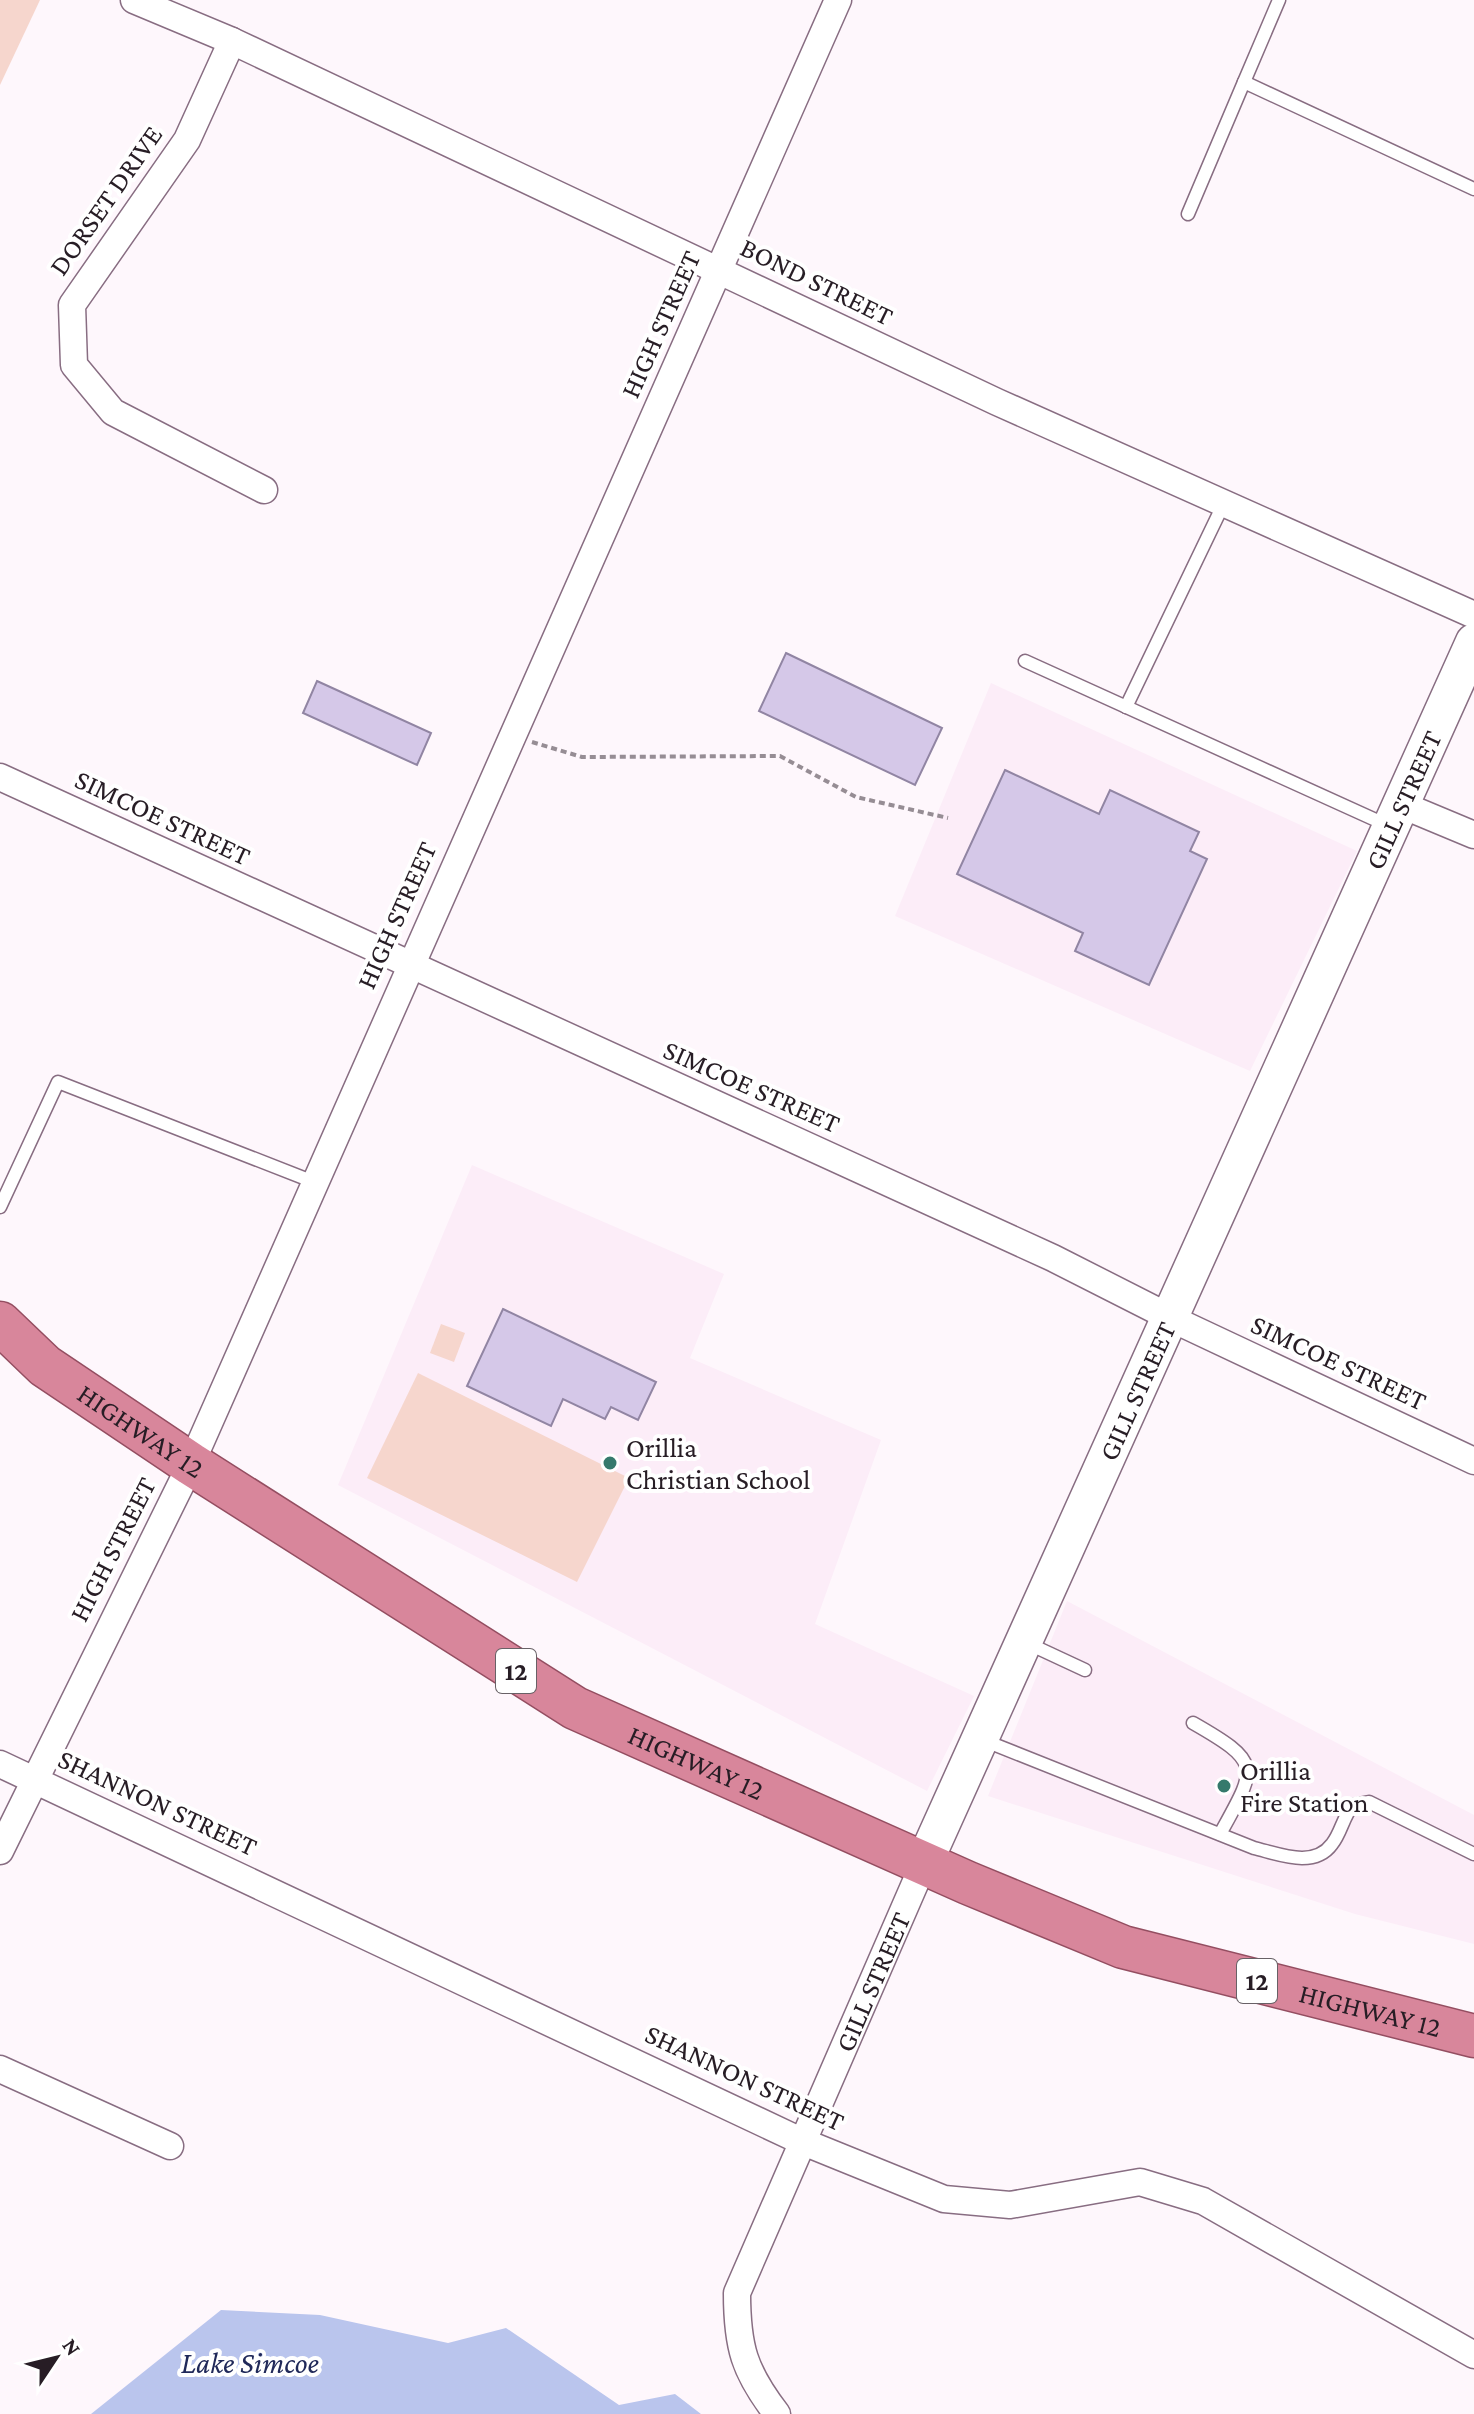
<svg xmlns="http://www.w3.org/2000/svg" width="1474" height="2414" font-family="'Crimson Pro',serif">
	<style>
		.built { fill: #fcedf8 }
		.green { fill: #f6d6cd }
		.water { fill: #bac5ed }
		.building { fill: #d5c8e8; stroke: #9185a3; stroke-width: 2 }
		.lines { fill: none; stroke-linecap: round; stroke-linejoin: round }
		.service-casing { stroke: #886d82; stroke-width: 15 }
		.minor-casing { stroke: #886d82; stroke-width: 29 }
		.secondary-casing { stroke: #886d82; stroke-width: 39 }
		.trunk-casing { stroke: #944e61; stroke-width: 45 }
		.path { stroke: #968d94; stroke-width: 4; stroke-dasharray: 6 4; stroke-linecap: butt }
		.service { stroke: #fff; stroke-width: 12 }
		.minor { stroke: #fff; stroke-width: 26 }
		.secondary { stroke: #fff; stroke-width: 36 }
		.trunk { stroke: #d8869b; stroke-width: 42 }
		.poi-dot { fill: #35796c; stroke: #fff; stroke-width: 3 }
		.labels { text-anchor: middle; stroke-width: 8; stroke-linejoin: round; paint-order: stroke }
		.shield { fill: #fff; stroke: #686166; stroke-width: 2 }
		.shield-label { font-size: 26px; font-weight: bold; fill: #271d25 }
		.street-label { font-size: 28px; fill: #271d25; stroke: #fff }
		.poi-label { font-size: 28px; fill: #271d25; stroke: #fff; text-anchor: start }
		.water-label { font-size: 30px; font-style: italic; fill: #202959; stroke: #fff }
	</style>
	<rect width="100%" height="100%" fill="#fef7fc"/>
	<!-- built -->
	<g class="built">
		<path d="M991,683L1357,851L1250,1071L895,916Z"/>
		<path d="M472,1165L724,1274L690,1358L881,1440L815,1624L974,1696L927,1791L338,1485Z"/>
		<path d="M1067,1601L1474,1815V1944L1355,1914L988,1796Z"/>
	</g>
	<!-- green -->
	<g class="green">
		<path d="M0,0H40L0,85Z"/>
		<path d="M441,1324L465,1333L454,1362L430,1353Z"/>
		<path d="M418,1373L629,1478L577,1582L367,1478Z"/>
	</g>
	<!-- water -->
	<path class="water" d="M221,2310L320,2315L448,2343L506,2328L619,2405L675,2394L701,2414H91Z"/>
	<!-- building -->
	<g class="building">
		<path d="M786,653L942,728L915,785L759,711Z"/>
		<path d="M317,681L431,733L417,765L303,713Z"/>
		<path d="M1005,770L1099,814L1110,790L1199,832L1190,851L1207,859L1149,985L1075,951L1083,933L957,874Z"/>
		<path d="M503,1309L656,1382L638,1420L611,1407L605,1419L563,1399L551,1426L467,1386Z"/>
	</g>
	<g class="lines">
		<!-- service casing -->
		<g class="service-casing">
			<g id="service">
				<path d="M1244,82L1279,0"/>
				<path d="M1188,214L1244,82L1474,189"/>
				<path d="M1025,661L1389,826"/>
				<path d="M1126,707L1224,503"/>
				<path d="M0,1207L58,1082L314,1182"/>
				<path d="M1027,1643L1085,1670"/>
				<path d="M1193,1723C1263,1763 1257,1767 1220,1834"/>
				<path d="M983,1740L1254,1848C1279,1854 1314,1869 1332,1844C1341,1833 1343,1817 1353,1805L1369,1802L1474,1854"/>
			</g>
		</g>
		<!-- minor casing -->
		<g class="minor-casing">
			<g id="minor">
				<path d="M134,0L232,41L997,402L1474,615"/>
				<path d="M232,41L187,140L72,305L74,365L113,412L264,490"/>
				<path d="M0,777L1053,1258L1185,1325L1474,1461"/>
				<path d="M1402,805L1474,835"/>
				<path d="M0,1764L801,2141L944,2199L1010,2205L1140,2182L1203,2201L1474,2355"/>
				<path d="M0,1851L191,1464L838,0"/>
				<path d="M0,2069L170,2146"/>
				<path id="s1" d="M777,2414C744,2371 737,2347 737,2293L924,1863"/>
			</g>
		</g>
		<!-- secondary casing -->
		<g class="secondary-casing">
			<g id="secondary">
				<path id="s2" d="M924,1863L1474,642"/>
			</g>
		</g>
		<!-- trunk casing -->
		<g class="trunk-casing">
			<g id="trunk">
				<path id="s3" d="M0,1323L45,1366L191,1464L575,1708L968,1883L1123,1947L1474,2036"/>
			</g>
		</g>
		<!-- path -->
		<path class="path" d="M532,742L582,757L780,756L856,797L948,818"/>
		<!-- service -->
		<use href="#service" class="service"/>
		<!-- minor -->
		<use href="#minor" class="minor"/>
		<!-- secondary -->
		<use href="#secondary" class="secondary"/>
		<!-- trunk -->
		<use href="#trunk" class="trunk"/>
	</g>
	<!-- markers -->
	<g class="poi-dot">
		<circle cx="610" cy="1463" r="8"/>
		<circle cx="1224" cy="1786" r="8"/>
	</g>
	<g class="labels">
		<!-- shield labels -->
		<g class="shield">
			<rect x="496" y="1649" width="40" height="44" rx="6"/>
			<rect x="1237" y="1959" width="40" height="44" rx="6"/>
		</g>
		<g class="shield-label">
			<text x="516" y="1680">12</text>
			<text x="1257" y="1990">12</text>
		</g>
		<!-- street labels -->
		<g class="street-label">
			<text transform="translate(105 200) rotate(-55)" y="10">DORSET DRIVE</text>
			<text transform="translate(817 281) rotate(26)" y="10">BOND STREET</text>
			<text transform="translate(660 324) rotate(-66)" y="10">HIGH STREET</text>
			<text dy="10" stroke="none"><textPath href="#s2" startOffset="1166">GILL STREET</textPath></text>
			<text transform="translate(163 817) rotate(25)" y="10">SIMCOE STREET</text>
			<text transform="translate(396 915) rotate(-66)" y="10">HIGH STREET</text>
			<text transform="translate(752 1086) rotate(24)" y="10">SIMCOE STREET</text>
			<text transform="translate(1339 1362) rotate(25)" y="10">SIMCOE STREET</text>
			<text dy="10" stroke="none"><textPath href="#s2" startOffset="518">GILL STREET</textPath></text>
			<text dy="10" stroke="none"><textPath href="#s3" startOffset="178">HIGHWAY 12</textPath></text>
			<text transform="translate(112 1549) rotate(-63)" y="10">HIGH STREET</text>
			<text dy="10" stroke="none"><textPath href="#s3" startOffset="826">HIGHWAY 12</textPath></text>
			<text transform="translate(158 1802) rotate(25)" y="10">SHANNON STREET</text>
			<text dy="10" stroke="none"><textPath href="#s1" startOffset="470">GILL STREET</textPath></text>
			<text dy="10" stroke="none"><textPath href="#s3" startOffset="1546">HIGHWAY 12</textPath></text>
			<text transform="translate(745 2077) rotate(25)" y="10">SHANNON STREET</text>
		</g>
		<!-- poi labels -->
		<g class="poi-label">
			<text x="626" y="1457">Orillia<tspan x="626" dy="32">Christian School</tspan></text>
			<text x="1240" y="1780">Orillia<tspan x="1240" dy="32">Fire Station</tspan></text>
		</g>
		<!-- water labels -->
		<g class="water-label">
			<text x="250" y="2373">Lake Simcoe</text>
		</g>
	</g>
	<!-- north arrow -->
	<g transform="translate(56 2358) rotate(55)" stroke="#ffffff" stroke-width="6" paint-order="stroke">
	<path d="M0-6L14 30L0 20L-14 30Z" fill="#271d25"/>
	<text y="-12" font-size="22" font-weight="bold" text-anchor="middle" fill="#271d25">N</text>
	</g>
</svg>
